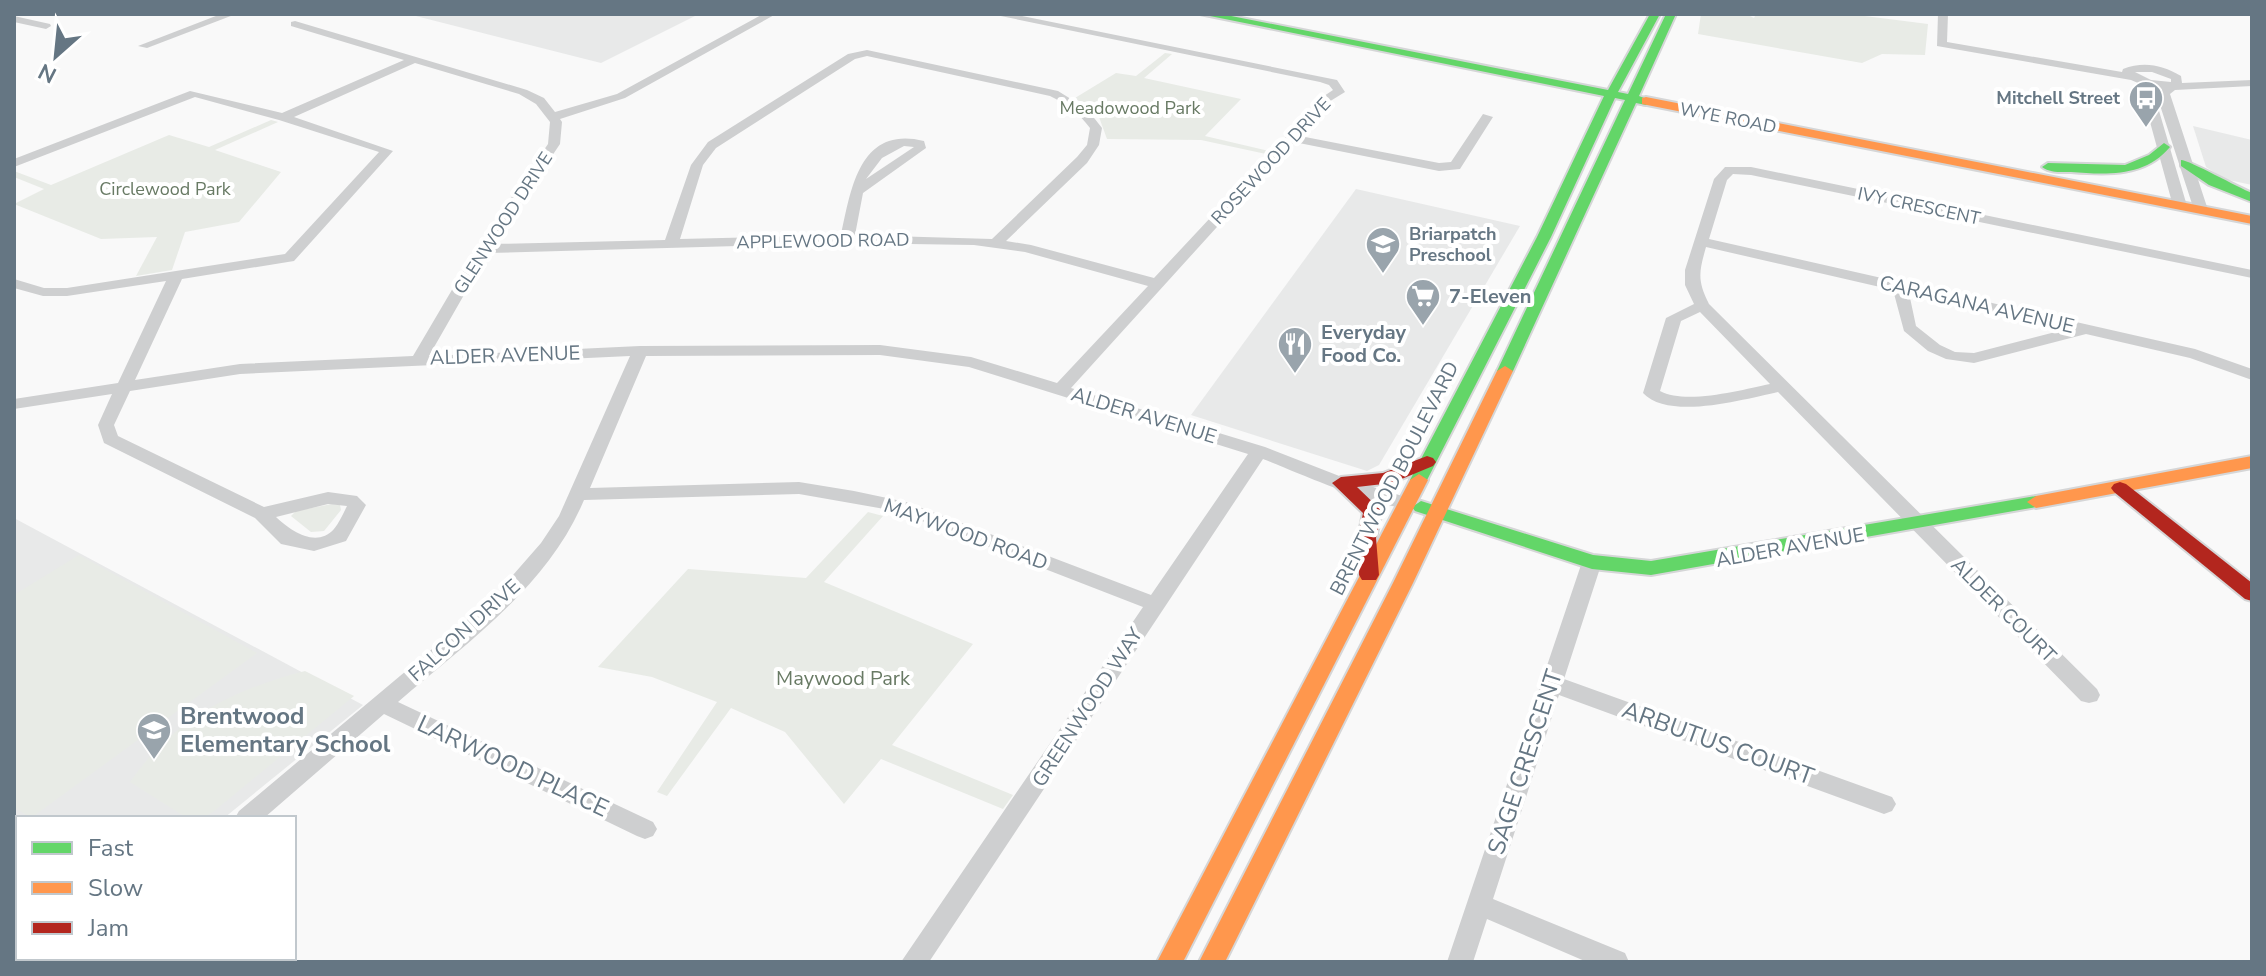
<svg xmlns="http://www.w3.org/2000/svg" width="2266" height="976" font-family="'Nunito Sans',sans-serif">
	<style>
		.built { fill: #e8e9e9 }
		.green { fill: #e8ebe6 }
		.lines { fill: none; stroke-linecap: round; stroke-linejoin: round }
		.fast-casing { stroke: #d5d6d7; stroke-width: 4 }
		.slow-casing { stroke: #d5d6d7; stroke-width: 4 }
		.jam-casing { stroke: #d5d6d7; stroke-width: 4 }
		.street { fill: #cecfd0; fill-rule: evenodd }
		.fast { fill: #63d668; fill-rule: evenodd }
		.slow { fill: #ff974d; fill-rule: evenodd }
		.jam { fill: #b3261e; fill-rule: evenodd }
		.labels { text-anchor: middle; stroke-width: 8; stroke-linejoin: round; paint-order: stroke }
		.far-poi-label { font-size: 18px; font-weight: bold; fill: #657683; stroke: #fff; text-anchor: end }
		.far-park-label { font-size: 18px; fill: #687a64; stroke: #fff }
		.far-street-label { font-size: 18px; fill: #657683; stroke: #fff }
		.poi-label { font-size: 20px; font-weight: bold; fill: #657683; stroke: #fff; text-anchor: start }
		.street-label { font-size: 20px; fill: #657683; stroke: #fff }
		.park-label { font-size: 20px; fill: #687a64; stroke: #fff }
		.near-poi-label { font-size: 24px; font-weight: bold; fill: #657683; stroke: #fff; text-anchor: start }
		.near-street-label { font-size: 24px; fill: #657683; stroke: #fff }
	</style>
	<rect width="100%" height="100%" fill="#f9f9f9"/>
	<!-- built -->
	<g class="built">
		<path d="M408,14H699L601,63Z"/>
		<path d="M2193,126L2252,140V185L2224,179L2206,167Z"/>
		<path d="M1356,189L1520,226L1379,465L1367,471L1191,415Z"/>
		<path d="M14,518L363,705L224,818H18V958H52L47,962H14Z"/>
	</g>
	<!-- green -->
	<g class="green">
		<path d="M1701,14H1746L1754,18L1756,14H1849L1928,24L1925,55L1882,54L1862,63L1698,34Z"/>
		<path d="M1165,53L1172,54L1144,78L1241,99L1205,136L1269,151L1266,154L1201,140L1107,139L1099,117L1075,98L1116,73L1136,76Z"/>
		<path d="M271,120L278,122L215,150L281,172L239,222L185,232L172,270L136,276L157,237L101,239L14,204L44,189L14,177V171L51,185L169,135L209,147Z"/>
		<path d="M332,504L340,505L341,510L324,531L311,532L291,516L296,511Z"/>
		<path d="M868,512L883,516L824,582L973,644L892,745L1013,795L1003,809L881,759L844,804L785,732L731,708L667,796L657,792L717,702L652,677L598,667L688,569L806,578Z"/>
		<path d="M79,555L257,653L31,818L14,807V595Z"/>
		<path d="M305,671L354,696L213,812L202,818H187L130,782C174,719 232,690 305,671Z"/>
	</g>
	<g class="lines">
		<!-- fast casing -->
		<g class="fast-casing">
			<g id="fast">
				<path d="M1200,14H1221L1608,90L1650,14H1660L1618,92L1628,94L1666,14H1676L1639,96L1652,101L1646,105L1636,103L1513,371L1505,376L1497,371L1625,100L1615,98L1551,237L1425,484H1413L1410,480L1537,237L1604,96Z"/>
				<path d="M2164,143L2170,147C2145,177 2107,175 2071,172C2061,172 2050,173 2042,167L2048,163L2125,165L2149,155Z"/>
				<path d="M2181,160C2189,160 2239,188 2252,193V202L2209,185L2181,166Z"/>
				<path d="M2036,496L2045,502L2042,506L1651,575L1592,569L1415,511L1412,507L1421,501L1593,555L1651,561Z"/>
			</g>
		</g>
		<!-- slow casing -->
		<g class="slow-casing">
			<g id="slow">
				<path d="M1646,97L2252,216V224L1642,104V98Z"/>
				<path d="M1505,366L1513,371L1413,583L1225,962H1199L1393,583L1497,371Z"/>
				<path d="M2252,456V468L2036,508L2027,502L2036,496Z"/>
				<path d="M1419,474L1428,480L1183,962H1157L1410,480Z"/>
			</g>
		</g>
		<!-- jam casing -->
		<g class="jam-casing">
			<g id="jam">
				<path d="M1427,456L1433,458L1436,462L1433,466L1392,483L1357,487L1382,511L1376,538L1379,575L1376,580H1362L1359,575L1358,538L1363,513L1332,483L1341,477L1383,473Z"/>
				<path d="M2120,482L2126,484L2252,583V601L2245,599L2114,492L2111,488L2114,484Z"/>
			</g>
		</g>
		<!-- street -->
		<g class="street">
			<path d="M221,14H236L147,48L138,46Z"/>
			<path d="M763,14H776L625,98L560,119L562,122L560,144L493,244L665,240L691,165L708,142L848,54L867,50L1058,91L1087,109L1102,128L1099,145L1087,163L1006,241L1031,245L1154,278L1324,96L1333,90L1329,85L1320,82L991,14H1012L1337,80L1345,92L1332,100L1300,136L1439,163L1451,162L1483,114L1493,117L1460,169L1439,171L1294,142L1071,388L1265,447L1347,479L1412,499L1415,503L1412,507C1390,514 1289,469 1263,459L929,962H901L1143,607L896,511L799,494L584,500C548,586 467,643 398,702L653,822L657,829L653,836L645,839L637,836L384,714L264,818H235L239,811L493,598L541,543L559,516L630,356L240,374L130,391L114,425L118,436L264,507L328,492L357,496L366,505L346,541L314,551L281,544L255,518L104,443L98,425L112,394L14,409V399L118,383L166,281L67,296H43L14,288V279L44,288H67L285,254L379,152L279,120L195,97L14,167V159L190,91L282,113L404,60L291,26V22L295,21L527,90L544,98L555,112L617,94ZM867,56L1050,96C1066,104 1079,113 1090,128L1087,145L1077,157L992,239L855,235L863,193L926,148L924,141C859,125 851,190 841,235L680,239L703,165L716,148L855,59ZM415,63L519,94L536,104L550,122L548,144L476,249L413,356L240,364L135,380L182,279L294,261L393,151L294,117ZM904,146L914,147L866,179L882,158ZM847,243L974,245L1025,252L1148,286L1057,383L971,357L880,345L640,346L429,356L488,253ZM880,355L969,367L1248,454L1151,595L906,502L854,491L799,482L590,488L646,356ZM328,504L347,506C343,514 339,523 334,529C316,549 290,530 276,517Z"/>
			<path d="M1938,14H1948L1947,42L2122,72L2123,69C2144,61 2162,65 2181,76L2182,83L2252,80V86L2175,90L2170,94L2208,210L2206,213L2201,214L2194,210L2158,99L2162,89L2152,87L2187,206L2180,210L2173,206L2141,89L2145,86L2131,80L1937,46ZM2135,72H2152L2171,79V82L2151,80Z"/>
			<path d="M14,16L50,24L51,26L46,29L14,22Z"/>
			<path d="M1725,167H1751L2252,270V278L1751,175L1733,174L1727,180L1709,239L2195,349L2252,369V380L2190,358L2086,334L1974,363L1946,359L1928,351L1904,331L1893,290L1706,247C1699,272 1697,280 1709,304L2097,689L2100,695L2097,701L2089,703L2081,701L1778,392C1745,399 1669,421 1643,393L1666,318L1694,304L1685,285V270L1714,179ZM1909,293L2067,329L1974,353L1955,352L1940,345L1916,326ZM1700,312L1770,384C1741,390 1686,405 1660,391L1681,321Z"/>
			<path d="M1592,555L1599,557L1602,562L1564,679L1892,797L1896,804L1892,811L1884,814L1559,695L1493,899L1625,953L1629,962H1587L1487,919L1473,962H1447L1582,562L1585,557Z"/>
			<path d="M66,958H95L93,962H64Z"/>
			<path d="M167,958H197L199,962H169Z"/>
		</g>
		<!-- fast -->
		<use href="#fast" class="fast"/>
		<!-- slow -->
		<use href="#slow" class="slow"/>
		<!-- jam -->
		<use href="#jam" class="jam"/>
	</g>
	<!-- icons -->
	<defs>
		<g id="bus-pin" transform="scale(1.8)"><path d="M0 17L-7.5 6A9.5 9.5 0 1 1 7.5 6Z" fill="#99a4ac" stroke="#fff"/><path d="M-5-6H5V4H4V6H2V4H-2V6H-4V4H-5ZM-3.5-4V0h7V-4ZM-3.5 1.2v1.5H-2V1.2ZM2 1.2v1.5H3.5V1.2Z" fill="#fff"/></g>
		<g id="school-pin" transform="scale(1.8)"><path d="M0 17L-7.5 6A9.5 9.5 0 1 1 7.5 6Z" fill="#99a4ac" stroke="#fff"/><path d="M0-5L7-2L0 1L-7-2ZM-4 1L0 2.5L4 1V4Q0 6-4 4Z" fill="#fff"/></g>
		<g id="supermarket-pin" transform="scale(1.8)"><path d="M0 17L-7.5 6A9.5 9.5 0 1 1 7.5 6Z" fill="#99a4ac" stroke="#fff"/><path d="M-6-5.5h2.5l.6 2H6L4.5 2H-2.5L-4.4-4H-6ZM-1.5 3.2a1.3 1.3 0 1 0 .1 0ZM3 3.2a1.3 1.3 0 1 0 .1 0Z" fill="#fff"/></g>
		<g id="restaurant-pin" transform="scale(1.8)"><path d="M0 17L-7.5 6A9.5 9.5 0 1 1 7.5 6Z" fill="#99a4ac" stroke="#fff"/><path d="M-5-6h1v4h1v-4h1v4h1v-4h1v5L-1.5 .5V6h-2V.5L-5-1ZM5-6V6H3V1.5H1.5Q1.5-4 5-6Z" fill="#fff"/></g>
	</defs>
	<g fill-rule="evenodd">
		<use href="#bus-pin" x="2146" y="98"/>
		<use href="#school-pin" x="1383" y="244"/>
		<use href="#supermarket-pin" x="1423" y="296"/>
		<use href="#restaurant-pin" x="1295" y="344"/>
		<use href="#school-pin" x="154" y="730"/>
	</g>
	<g class="labels">
		<!-- far-poi labels -->
		<g class="far-poi-label">
			<text x="2120" y="104">Mitchell Street</text>
			<text x="1409" y="240" text-anchor="start">Briarpatch<tspan x="1409" dy="21">Preschool</tspan></text>
		</g>
		<!-- far-park labels -->
		<g class="far-park-label">
			<text x="1130" y="114">Meadowood Park</text>
			<text x="165" y="195">Circlewood Park</text>
		</g>
		<!-- far-street labels -->
		<g class="far-street-label">
			<text transform="translate(1728 118) rotate(11)" y="6">WYE ROAD</text>
			<text transform="translate(1271 161) rotate(-47)" y="6">ROSEWOOD DRIVE</text>
			<text transform="translate(1919 206) rotate(12)" y="6">IVY CRESCENT</text>
			<text transform="translate(503 223) rotate(-57)" y="6">GLENWOOD DRIVE</text>
			<text transform="translate(823 241) rotate(-1)" y="6">APPLEWOOD ROAD</text>
		</g>
		<!-- poi labels -->
		<g class="poi-label">
			<text x="1449" y="303">7-Eleven</text>
			<text x="1321" y="339">Everyday<tspan x="1321" dy="23">Food Co.</tspan></text>
		</g>
		<!-- street labels -->
		<g class="street-label">
			<text transform="translate(1977 304) rotate(13)" y="7">CARAGANA AVENUE</text>
			<text transform="translate(505 355) rotate(-2)" y="7">ALDER AVENUE</text>
			<text transform="translate(1144 415) rotate(17)" y="7">ALDER AVENUE</text>
			<text transform="translate(1394 478) rotate(-63)" y="7">BRENTWOOD BOULEVARD</text>
			<text transform="translate(966 534) rotate(20)" y="7">MAYWOOD ROAD</text>
			<text transform="translate(1790 547) rotate(-10)" y="7">ALDER AVENUE</text>
			<text transform="translate(2004 610) rotate(45)" y="7">ALDER COURT</text>
			<text transform="translate(464 630) rotate(-42)" y="7">FALCON DRIVE</text>
			<text transform="translate(1087 707) rotate(-57)" y="7">GREENWOOD WAY</text>
		</g>
		<!-- park labels -->
		<g class="park-label">
			<text x="843" y="685">Maywood Park</text>
		</g>
		<!-- near-poi labels -->
		<g class="near-poi-label">
			<text x="180" y="724">Brentwood<tspan x="180" dy="28">Elementary School</tspan></text>
		</g>
		<!-- near-street labels -->
		<g class="near-street-label">
			<text transform="translate(1718 743) rotate(20)" y="8">ARBUTUS COURT</text>
			<text transform="translate(1525 762) rotate(-72)" y="8">SAGE CRESCENT</text>
			<text transform="translate(513 766) rotate(25)" y="8">LARWOOD PLACE</text>
		</g>
	</g>
	<!-- border -->
	<rect width="2266" height="976" fill="none" stroke="#657683" stroke-width="32"/>
	<!-- legend -->
	<rect x="16" y="816" width="280" height="144" fill="#ffffff" stroke="#c1c8cd" stroke-width="2"/>
	<rect x="32" y="842" width="40" height="12" fill="#63d668" stroke="#c1c8cd" stroke-width="2"/>
	<text x="88" y="856" font-size="24" fill="#657683">Fast</text>
	<rect x="32" y="882" width="40" height="12" fill="#ff974d" stroke="#c1c8cd" stroke-width="2"/>
	<text x="88" y="896" font-size="24" fill="#657683">Slow</text>
	<rect x="32" y="922" width="40" height="12" fill="#b3261e" stroke="#c1c8cd" stroke-width="2"/>
	<text x="88" y="936" font-size="24" fill="#657683">Jam</text>
	<!-- north arrow -->
	<g transform="translate(56 56) rotate(207)" stroke="#ffffff" stroke-width="6" paint-order="stroke">
	<path d="M0-6L14 30L0 20L-14 30Z" fill="#657683"/>
	<text y="-12" font-size="22" font-weight="bold" text-anchor="middle" fill="#657683">N</text>
	</g>
</svg>
